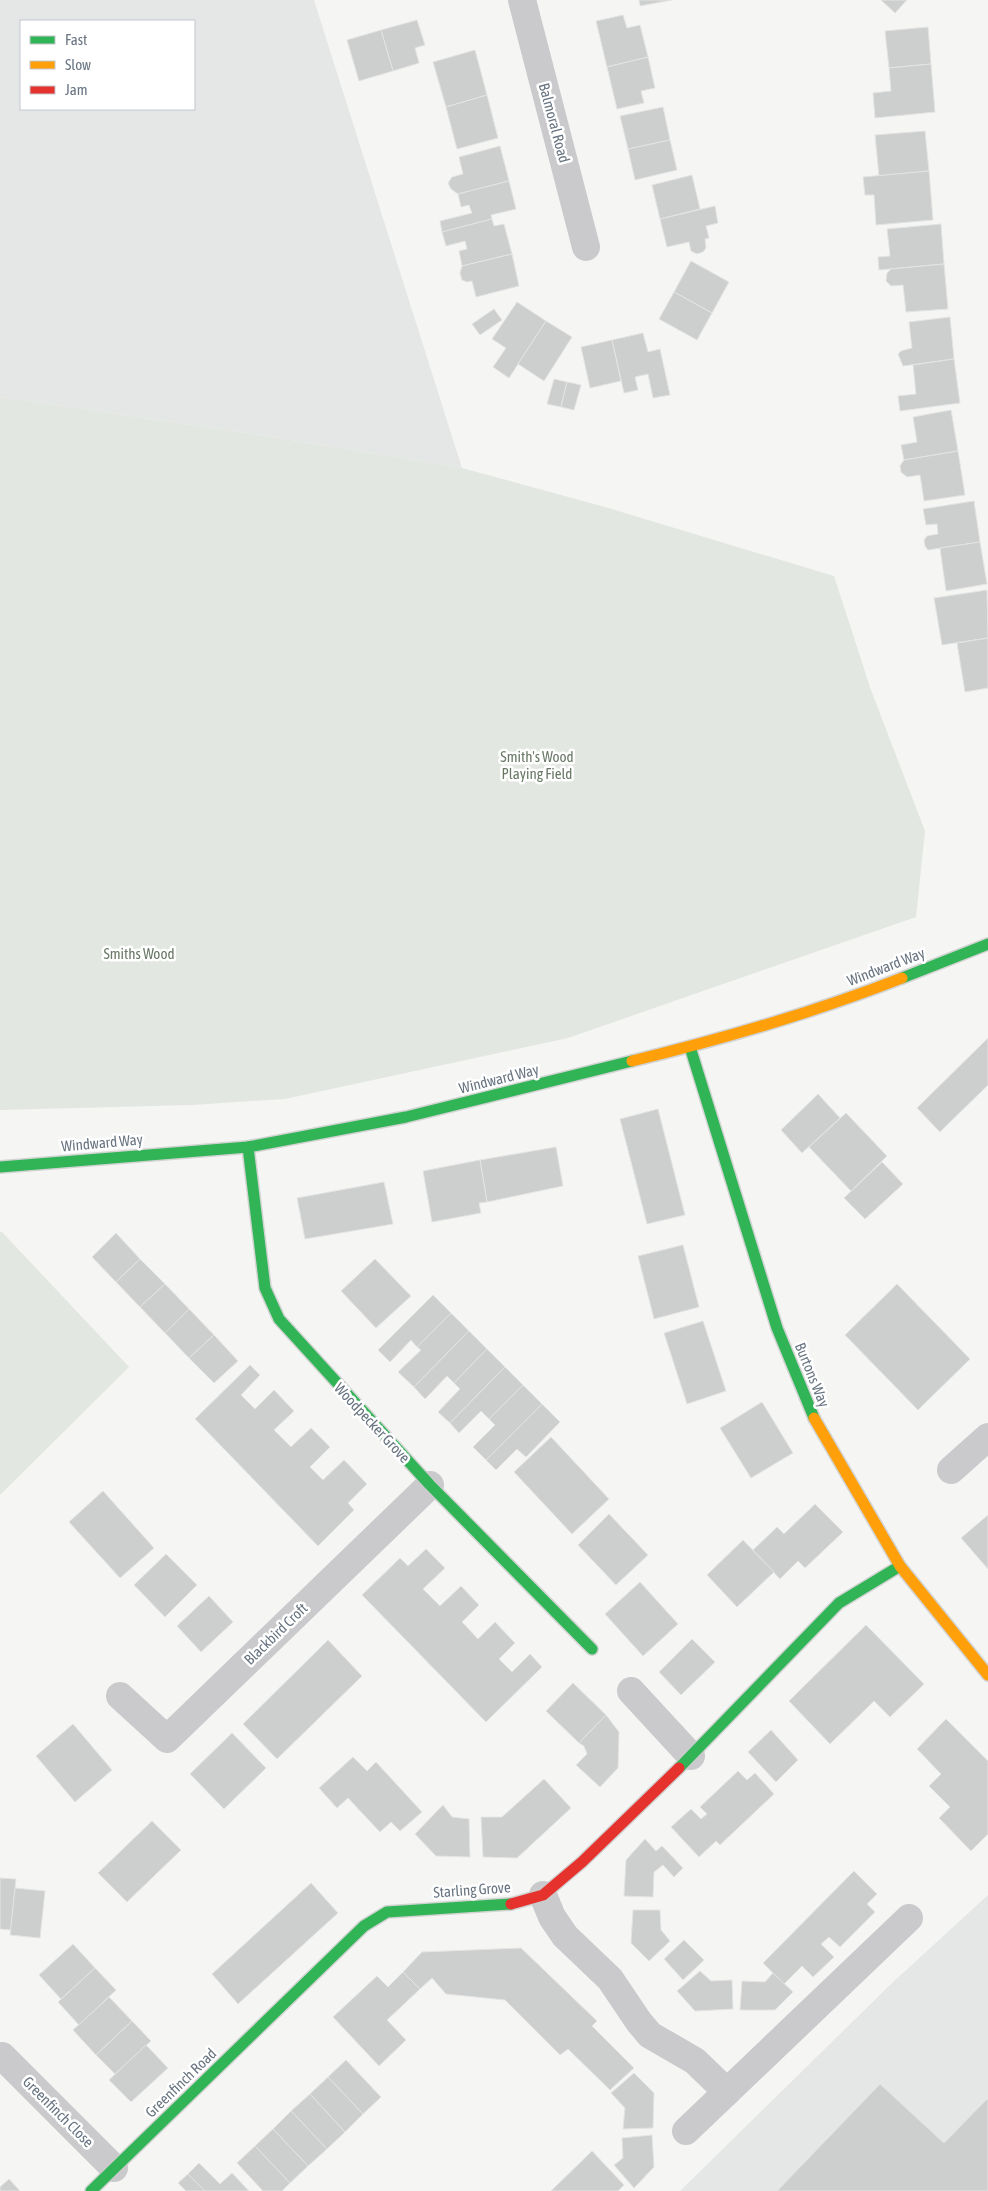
<svg xmlns="http://www.w3.org/2000/svg" width="988" height="2191" font-family="'Asap Condensed',sans-serif">
	<style>
		.built { fill: #e5e7e7; fill-rule: evenodd }
		.green { fill: #e3e7e2 }
		.building { fill: #cdcece; stroke: #e4e4e4 }
		.lines { fill: none; stroke-linecap: round; stroke-linejoin: round }
		.fast-casing { stroke: #d2d3d3; stroke-width: 14 }
		.slow-casing { stroke: #d2d3d3; stroke-width: 14 }
		.jam-casing { stroke: #d2d3d3; stroke-width: 14 }
		.street { stroke: #cacacc; stroke-width: 28 }
		.fast { stroke: #30b455; stroke-width: 11 }
		.slow { stroke: #ff9f0a; stroke-width: 11 }
		.jam { stroke: #e5322d; stroke-width: 11 }
		.labels { text-anchor: middle; stroke-width: 5; stroke-linejoin: round; paint-order: stroke }
		.street-label { font-size: 15px; fill: #687481; stroke: #fff }
		.park-label { font-size: 15px; fill: #697966; stroke: #fff }
	</style>
	<rect width="100%" height="100%" fill="#f5f5f4"/>
	<!-- built -->
	<g class="built">
		<path d="M0,0H314L462,468L255,434L0,397ZM21,21H194V109H21Z"/>
		<path d="M988,1895V2191H680L892,1983Z"/>
	</g>
	<!-- green -->
	<g class="green">
		<path d="M0,397L255,434L462,468L605,507L834,576L871,690L925,831L916,917L568,1038L285,1099L192,1105L0,1110Z"/>
		<path d="M0,1232H2L129,1367L0,1495Z"/>
	</g>
	<!-- building -->
	<g class="building">
		<path d="M639,0H672L640,6Z"/>
		<path d="M881,0H907L895,13Z"/>
		<path d="M623,15L627,28L640,25L648,57L607,67L596,21Z"/>
		<path d="M417,20L425,45L415,48L419,63L393,71L381,30Z"/>
		<path d="M928,27L931,64L889,68L885,31Z"/>
		<path d="M381,30L393,71L359,81L347,40Z"/>
		<path d="M475,50L487,95L446,107L433,62Z"/>
		<path d="M648,57L655,88L641,91L644,103L617,109L607,67Z"/>
		<path d="M931,64L935,112L875,118L873,93L891,91L889,68Z"/>
		<path d="M487,95L498,138L457,149L446,107Z"/>
		<path d="M663,107L670,140L628,149L620,116Z"/>
		<path d="M925,131L929,171L879,176L875,135Z"/>
		<path d="M670,140L677,170L635,180L628,149Z"/>
		<path d="M500,146L509,181L458,194L451,189L448,183L452,177L463,174L459,157Z"/>
		<path d="M929,171L933,220L876,225L874,195H865L863,177Z"/>
		<path d="M692,175L700,209L660,219L652,185Z"/>
		<path d="M509,181L516,209L491,215L492,219L442,232L440,221L472,213L469,205L461,207L458,194Z"/>
		<path d="M715,206L718,223L706,226L709,238L705,239L706,248L703,252L697,254L691,251L689,242L667,247L660,219Z"/>
		<path d="M492,219L494,226L504,224L512,254L462,266L459,251L467,249L465,241L446,246L442,232Z"/>
		<path d="M941,224L944,264L879,270L878,257L890,256L887,229Z"/>
		<path d="M512,254L519,286L476,297L472,281L467,282L462,280L460,273L462,266Z"/>
		<path d="M691,261L729,282L712,313L674,292Z"/>
		<path d="M944,264L948,309L906,312L903,285L891,286L886,281L887,273L891,269Z"/>
		<path d="M674,292L712,313L697,340L659,319Z"/>
		<path d="M517,302L546,321L509,378L493,367L506,348L492,339Z"/>
		<path d="M494,309L502,320L480,335L472,324Z"/>
		<path d="M950,317L954,359L903,366L898,354L901,351L912,348L909,322Z"/>
		<path d="M546,321L572,337L544,381L518,364Z"/>
		<path d="M643,333L648,352L660,349L670,395L653,398L648,374L635,377L638,390L624,393L612,340Z"/>
		<path d="M612,340L621,381L590,388L581,347Z"/>
		<path d="M954,359L960,403L900,411L898,396L916,394L913,365Z"/>
		<path d="M554,379L567,382L561,407L547,404Z"/>
		<path d="M567,382L581,385L574,410L561,407Z"/>
		<path d="M951,410L958,451L904,460L901,445L917,442L913,417Z"/>
		<path d="M958,451L965,495L924,501L920,475L907,477L901,472L900,466L904,460Z"/>
		<path d="M974,501L980,542L928,550L925,546L924,540L927,536L938,534L937,524L926,525L923,509Z"/>
		<path d="M980,542L987,584L946,591L940,548Z"/>
		<path d="M987,590L988,638L942,645L934,598Z"/>
		<path d="M988,638V688L965,692L957,643Z"/>
		<path d="M988,1038V1085L940,1132L917,1108Z"/>
		<path d="M818,1094L840,1118L802,1153L781,1130Z"/>
		<path d="M658,1109L685,1215L647,1224L620,1119Z"/>
		<path d="M846,1113L887,1156L851,1191L809,1147Z"/>
		<path d="M556,1147L563,1186L487,1202L480,1160Z"/>
		<path d="M480,1160L487,1202L479,1203L481,1213L432,1222L423,1171Z"/>
		<path d="M882,1162L903,1184L865,1219L844,1198Z"/>
		<path d="M384,1182L393,1224L305,1239L297,1198Z"/>
		<path d="M116,1233L140,1259L116,1282L92,1257Z"/>
		<path d="M683,1245L699,1307L654,1319L638,1256Z"/>
		<path d="M140,1259L165,1284L140,1307L116,1282Z"/>
		<path d="M375,1259L411,1296L376,1328L341,1291Z"/>
		<path d="M165,1284L189,1309L165,1333L140,1307Z"/>
		<path d="M897,1284L970,1359L918,1410L845,1335Z"/>
		<path d="M433,1295L451,1313L417,1347L411,1340L390,1362L378,1350Z"/>
		<path d="M189,1309L214,1335L189,1358L165,1333Z"/>
		<path d="M451,1313L469,1331L414,1387L398,1372L421,1350L417,1347Z"/>
		<path d="M703,1321L726,1391L687,1404L664,1333Z"/>
		<path d="M469,1331L487,1349L454,1383L447,1376L425,1399L414,1387Z"/>
		<path d="M214,1335L238,1361L214,1383L189,1358Z"/>
		<path d="M487,1349L505,1367L450,1423L438,1412L460,1389L454,1383Z"/>
		<path d="M250,1365L260,1375L241,1395L255,1409L274,1390L294,1411L274,1430L291,1447L311,1428L330,1447L310,1467L323,1480L344,1460L367,1484L348,1503L354,1510L318,1546L195,1419Z"/>
		<path d="M505,1367L523,1385L489,1419L481,1411L459,1433L450,1423Z"/>
		<path d="M523,1385L542,1404L486,1460L473,1447L495,1425L489,1419Z"/>
		<path d="M762,1402L793,1453L751,1478L720,1428Z"/>
		<path d="M542,1404L560,1422L526,1457L517,1449L496,1470L486,1460Z"/>
		<path d="M551,1437L609,1499L572,1534L514,1472Z"/>
		<path d="M103,1491L154,1548L120,1578L69,1522Z"/>
		<path d="M815,1504L843,1532L805,1568L798,1561L780,1579L753,1550L777,1527L784,1534Z"/>
		<path d="M609,1514L648,1555L616,1585L578,1545Z"/>
		<path d="M988,1515V1569L961,1538Z"/>
		<path d="M743,1540L774,1572L737,1607L707,1575Z"/>
		<path d="M426,1549L445,1568L423,1589L440,1606L461,1586L479,1605L462,1622L478,1639L495,1622L515,1643L499,1659L512,1672L530,1654L542,1667L486,1722L362,1595L400,1558L408,1566Z"/>
		<path d="M166,1554L197,1585L165,1617L134,1585Z"/>
		<path d="M640,1582L678,1624L643,1656L605,1614Z"/>
		<path d="M209,1596L233,1622L201,1652L177,1626Z"/>
		<path d="M866,1625L924,1684L890,1717L874,1701L830,1744L789,1701Z"/>
		<path d="M692,1639L715,1662L681,1695L659,1672Z"/>
		<path d="M328,1640L362,1676L277,1759L243,1724Z"/>
		<path d="M573,1683L606,1715L579,1743L546,1711Z"/>
		<path d="M606,1715L619,1732L618,1768L600,1787L576,1765L587,1754L584,1746L579,1743Z"/>
		<path d="M946,1719L988,1761V1834L971,1851L939,1818L950,1807L929,1786L941,1774L917,1749Z"/>
		<path d="M73,1724L112,1770L75,1802L36,1756Z"/>
		<path d="M771,1730L798,1760L776,1782L748,1752Z"/>
		<path d="M232,1733L266,1768L224,1809L190,1774Z"/>
		<path d="M353,1757L367,1771L376,1762L422,1812L400,1831L391,1822L380,1832L348,1798L337,1808L319,1788Z"/>
		<path d="M738,1771L747,1780L755,1773L774,1794L720,1845L716,1841L699,1857L671,1827L691,1809L701,1819L707,1814L700,1807Z"/>
		<path d="M544,1779L571,1808L517,1858L483,1857L481,1817H502Z"/>
		<path d="M443,1805L452,1817L469,1819L470,1857L436,1856L415,1834Z"/>
		<path d="M152,1821L181,1850L127,1902L98,1873Z"/>
		<path d="M645,1839L656,1851L662,1846L683,1868L674,1877L663,1865L654,1872L653,1897L624,1896L626,1860Z"/>
		<path d="M854,1871L877,1894L867,1904L875,1912L840,1947L829,1937L821,1944L834,1957L813,1977L802,1966L784,1984L763,1963Z"/>
		<path d="M0,1878L16,1879L11,1930L0,1929Z"/>
		<path d="M311,1883L338,1913L238,2004L212,1974Z"/>
		<path d="M15,1888L45,1891L40,1938L10,1935Z"/>
		<path d="M633,1910H660L661,1930L670,1941L649,1961L631,1943Z"/>
		<path d="M684,1940L704,1960L683,1980L664,1959Z"/>
		<path d="M73,1944L95,1968L61,1999L39,1975Z"/>
		<path d="M521,1948L597,2021L592,2026L634,2068L610,2090L568,2049L560,2055L505,2000L446,1994L432,1978L420,1989L403,1972L422,1952Z"/>
		<path d="M95,1968L116,1990L79,2025L58,2002Z"/>
		<path d="M700,1971L711,1981L732,1980L733,2009L695,2011L677,1991Z"/>
		<path d="M403,1972L420,1989L387,2020L406,2040L379,2066L333,2017L377,1976L388,1987Z"/>
		<path d="M773,1973L793,1992L775,2010H740L742,1981L765,1982Z"/>
		<path d="M109,1997L132,2021L96,2055L73,2030Z"/>
		<path d="M132,2021L151,2041L115,2074L96,2055Z"/>
		<path d="M146,2045L168,2068L131,2102L109,2080Z"/>
		<path d="M346,2060L381,2097L363,2114L328,2077Z"/>
		<path d="M634,2073L654,2093L653,2128L623,2129L625,2108L611,2093Z"/>
		<path d="M328,2077L363,2114L345,2132L310,2094Z"/>
		<path d="M880,2084L944,2143L988,2098V2191H777Z"/>
		<path d="M310,2094L345,2132L327,2149L291,2111Z"/>
		<path d="M291,2111L327,2149L308,2166L273,2129Z"/>
		<path d="M273,2129L308,2166L290,2183L255,2146Z"/>
		<path d="M652,2135L654,2167L634,2188L614,2165L623,2158L622,2138Z"/>
		<path d="M255,2146L290,2183L282,2191H263L237,2163Z"/>
		<path d="M592,2151L624,2185L618,2191H551Z"/>
		<path d="M199,2163L220,2184L232,2173L249,2191H205L188,2174Z"/>
		<path d="M188,2174L205,2191H186L178,2183Z"/>
		<path d="M9,2179L20,2191H0V2187Z"/>
	</g>
	<g class="lines">
		<!-- fast casing -->
		<g class="fast-casing">
			<g id="fast">
				<path d="M902,978L988,944"/>
				<path d="M690,1047L777,1328L814,1418"/>
				<path d="M248,1147L265,1288L279,1319L430,1485L592,1649"/>
				<path d="M0,1167L248,1147L406,1117L632,1061"/>
				<path d="M679,1768L839,1603L900,1566"/>
				<path d="M91,2191L364,1926L387,1912L511,1904"/>
			</g>
		</g>
		<!-- slow casing -->
		<g class="slow-casing">
			<g id="slow">
				<path d="M632,1061C723,1039 815,1012 902,978"/>
				<path d="M814,1418L900,1566L988,1675"/>
			</g>
		</g>
		<!-- jam casing -->
		<g class="jam-casing">
			<path id="jam" d="M511,1904L543,1895L582,1862L679,1768"/>
		</g>
		<!-- street -->
		<g class="street">
			<path d="M522,0L586,247"/>
			<path d="M951,1470L988,1437"/>
			<path d="M631,1691L691,1756"/>
			<path d="M120,1696L167,1739L430,1485"/>
			<path d="M543,1895L552,1917L565,1936L610,1979L639,2022L650,2035L695,2061L727,2092"/>
			<path d="M2,2056L114,2168"/>
			<path d="M686,2131L909,1918"/>
		</g>
		<!-- fast -->
		<use href="#fast" class="fast"/>
		<!-- slow -->
		<use href="#slow" class="slow"/>
		<!-- jam -->
		<use href="#jam" class="jam"/>
	</g>
	<g class="labels">
		<!-- street labels -->
		<g class="street-label">
			<text transform="translate(554 123) rotate(75)" y="5">Balmoral Road</text>
			<text transform="translate(886 967) rotate(-21)" y="5">Windward Way</text>
			<text transform="translate(499 1079) rotate(-14)" y="5">Windward Way</text>
			<text transform="translate(102 1143) rotate(-5)" y="5">Windward Way</text>
			<text transform="translate(812 1375) rotate(68)" y="5">Burtons Way</text>
			<text transform="translate(372 1423) rotate(47)" y="5">Woodpecker Grove</text>
			<text transform="translate(276 1634) rotate(-44)" y="5">Blackbird Croft</text>
			<text transform="translate(472 1890) rotate(-4)" y="5">Starling Grove</text>
			<text transform="translate(181 2083) rotate(-44)" y="5">Greenfinch Road</text>
			<text transform="translate(58 2112) rotate(45)" y="5">Greenfinch Close</text>
		</g>
		<!-- park labels -->
		<g class="park-label">
			<text x="537" y="762">Smith's Wood<tspan x="537" dy="17">Playing Field</tspan></text>
			<text x="139" y="959">Smiths Wood</text>
		</g>
	</g>
	<!-- legend -->
	<rect x="20" y="20" width="175" height="90" fill="#ffffff" stroke="#c3c7cd"/>
	<rect x="30" y="36" width="25" height="8" fill="#30b455" stroke="#c3c7cd"/>
	<text x="65" y="45" font-size="15" fill="#687481">Fast</text>
	<rect x="30" y="61" width="25" height="8" fill="#ff9f0a" stroke="#c3c7cd"/>
	<text x="65" y="70" font-size="15" fill="#687481">Slow</text>
	<rect x="30" y="86" width="25" height="8" fill="#e5322d" stroke="#c3c7cd"/>
	<text x="65" y="95" font-size="15" fill="#687481">Jam</text>
</svg>
